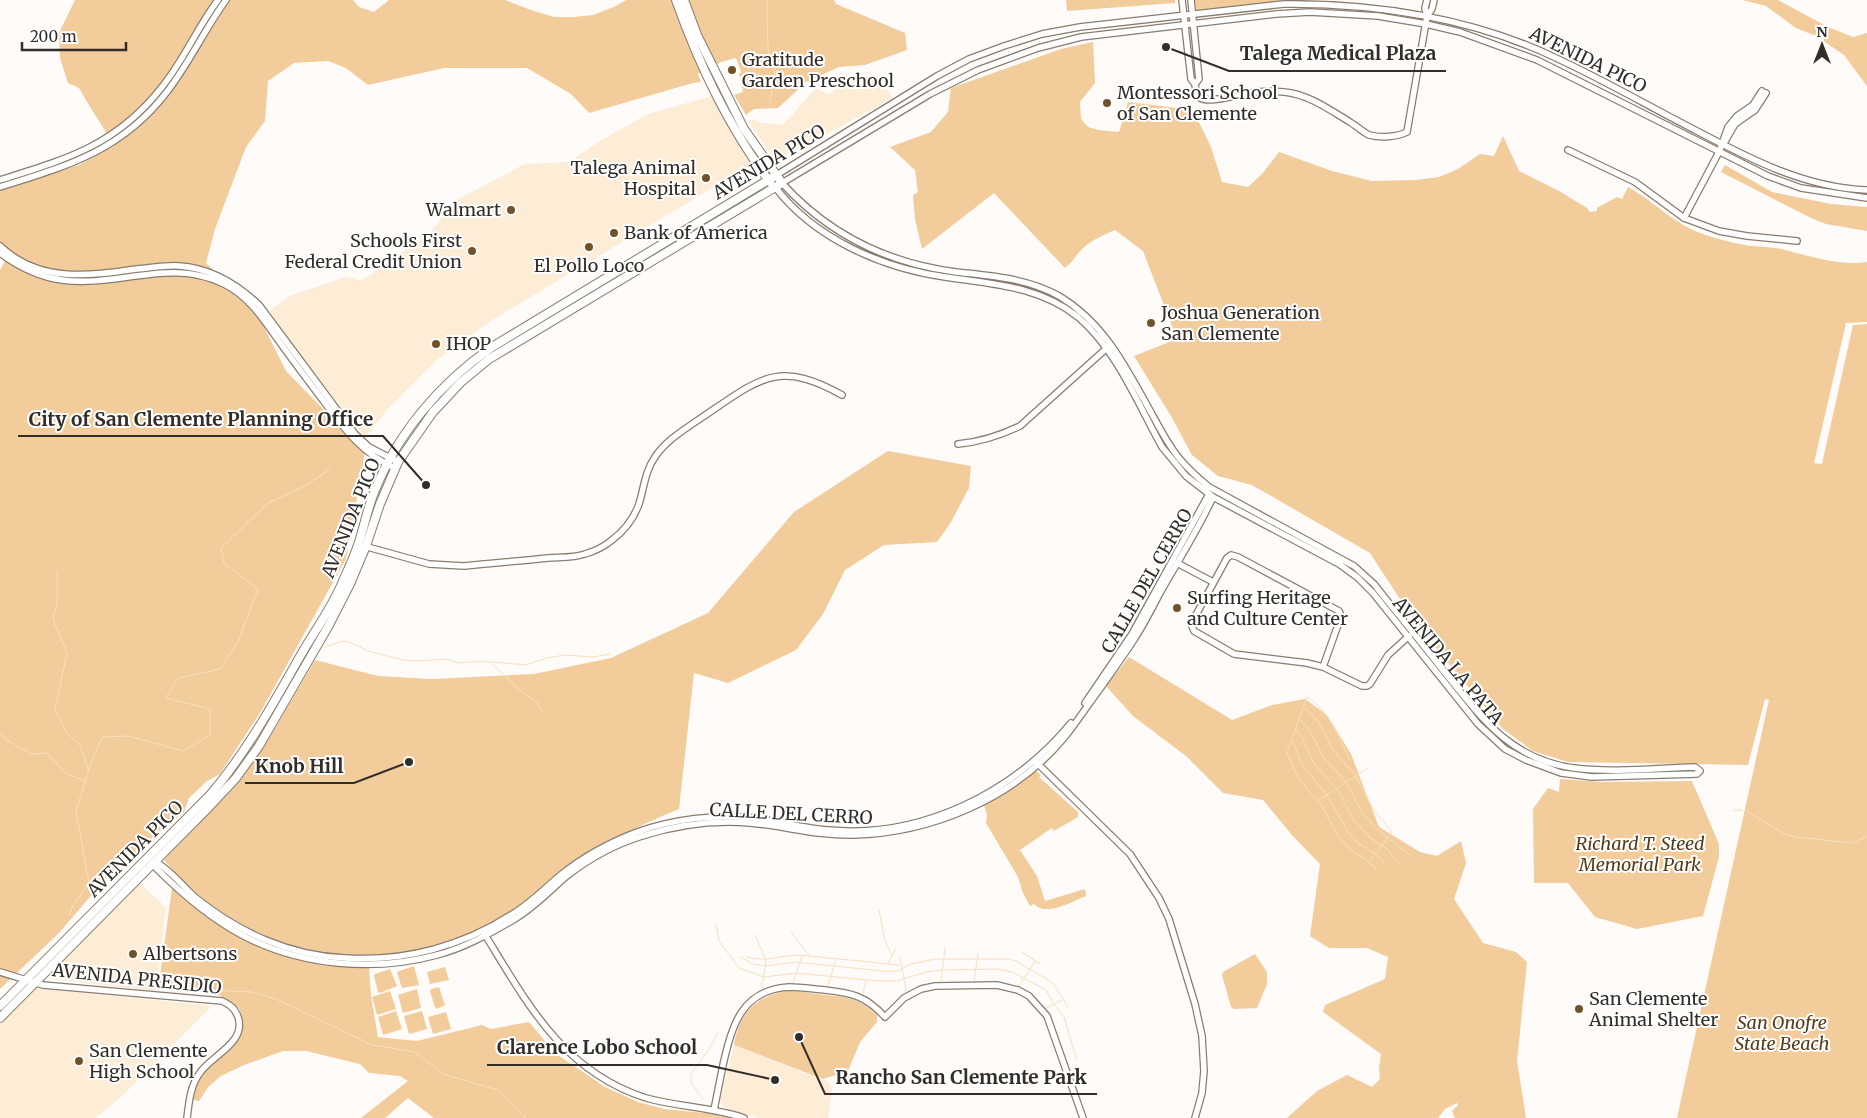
<svg xmlns="http://www.w3.org/2000/svg" width="1867" height="1118" font-family="Merriweather,serif">
	<style>
		.built { fill: #fdecd6 }
		.green { fill: #f3cc9b }
		.lines { fill: none; stroke-linecap: round; stroke-linejoin: round }
		.stream { stroke: #f9dfbe; stroke-width: 1 }
		.secondary-casing { stroke: #887d6f; stroke-width: 8 }
		.highway-casing { stroke: #887d6f; stroke-width: 10 }
		.secondary { stroke: #fff; stroke-width: 5.5 }
		.highway { stroke: #fff; stroke-width: 8 }
		.poi-dot { fill: #715228; stroke: #fff; stroke-width: 2 }
		.labels { text-anchor: middle; stroke-width: 4; stroke-linejoin: round; paint-order: stroke }
		.poi-label { font-size: 18px; fill: #322d28; stroke: #fff; text-anchor: start }
		.street-label { font-size: 18px; fill: #322d28; stroke: #fff }
		.park-label { font-size: 18px; font-style: italic; fill: #563c17; stroke: #fff }
		.leader { fill: none; stroke: #322d28; stroke-width: 2 }
		.callout-dot { fill: #322d28; stroke: #fff; stroke-width: 2 }
		.callout-label { font-size: 19px; text-anchor: middle; font-weight: bold; fill: #322d28; stroke: #fff; stroke-width: 4; stroke-linejoin: round; paint-order: stroke }
	</style>
	<rect width="100%" height="100%" fill="#fefbf8"/>
	<!-- built -->
	<g class="built">
		<path d="M868,76L874,84L880,81L893,98L799,149L791,152L779,160L774,159L749,122L755,119L757,122L783,125L816,88L828,94L843,85L842,81L848,77L850,81Z"/>
		<path d="M712,96L752,164L492,320L438,359L386,411L365,438L271,316V310L290,296L346,277L361,281L430,233L455,201L525,164L569,162L600,141L648,114Z"/>
		<path d="M140,883L166,908L156,991L52,979L50,976Z"/>
		<path d="M35,988L212,1006L121,1097L95,1118H0V1024Z"/>
		<path d="M734,1045L829,1082L832,1090L828,1118H758L723,1107L720,1101Z"/>
	</g>
	<!-- green -->
	<g class="green">
		<path d="M75,0H353L359,7L374,12L389,0H505L531,10L554,17H574L593,15L614,7L626,0H834L836,4L905,33L907,50L865,65L839,67L806,82L778,108L754,109L746,115L734,95L743,92L742,86L744,85L739,74L741,72L736,58L721,62L698,74L701,82L693,83L589,113L571,94L527,68H444L368,85L346,68L328,61L294,63L268,81L265,121L246,147L215,229L206,263L255,309L286,371L365,452L346,559L260,713L220,774L207,781L189,798L184,812L113,870L59,933L0,989V270L10,252L0,244V189L79,165L114,146C103,126 90,108 79,88L68,83L60,58L59,33Z"/>
		<path d="M1066,0H1175V3L1067,11Z"/>
		<path d="M1195,0H1284L1283,2L1196,10Z"/>
		<path d="M1743,0H1778L1828,27L1853,37L1867,33V86L1844,55L1816,36L1796,28L1766,6Z"/>
		<path d="M1093,42L1095,83L1080,102L1081,119L1088,127L1099,130L1119,132L1128,102L1193,110L1211,147L1222,182L1248,187L1262,174L1279,152L1332,171L1372,181L1416,180L1439,177L1458,169L1480,154L1494,156L1503,136L1519,171L1559,191L1587,208L1590,212L1597,211V208L1617,197L1622,199L1628,187C1652,200 1670,220 1695,231C1712,238 1732,243 1751,246C1761,247 1771,247 1781,249C1810,256 1837,266 1867,262V322L1846,323L1814,463L1822,464L1853,325L1867,324V1118H1677L1769,700L1765,699L1748,765L1568,762L1533,751L1503,729L1446,660L1409,613L1370,553L1252,485L1218,476L1192,455L1171,416L1134,356L1177,339L1143,251L1115,230C1103,235 1090,241 1081,250C1075,256 1072,263 1065,268L994,193L922,249L915,219L913,195L918,192L915,170L890,147L931,132L948,112L951,88L1061,49Z"/>
		<path d="M1725,165L1772,192L1831,204L1867,207V231L1826,224L1811,218L1721,172Z"/>
		<path d="M888,451L971,466L969,488L951,522L937,542L884,545L845,570L823,614L796,650L728,683L694,673L679,809C642,824 608,841 574,862C553,876 536,895 515,909C498,919 479,929 461,937C358,982 233,946 164,860L240,781L273,732L315,660L378,676L432,679L534,674L611,658L708,613L794,512Z"/>
		<path d="M1129,657L1232,720L1272,705L1305,699L1327,715L1351,754L1379,827L1420,852L1437,856L1461,841L1466,863L1454,899L1483,943L1516,952L1527,962L1517,1061L1526,1118H1455L1452,1111L1458,1105L1457,1103L1445,1109L1438,1118H1287L1317,1091L1347,1075L1372,1087L1380,1079L1379,1068L1381,1054L1323,1012L1325,1005L1385,979L1388,957L1367,948H1329L1310,936L1320,864L1292,835L1263,800L1223,793L1186,756L1133,716L1106,686Z"/>
		<path d="M1035,770L1041,775L1039,777L1078,812V817L1054,831L1052,828L1020,850L1037,876L1045,901L1085,889L1086,896C1074,900 1047,918 1034,904L1030,906L1023,893L1018,877L986,823L987,815L984,805Z"/>
		<path d="M1560,779L1602,782L1692,781L1719,844V857L1703,916L1637,929L1595,917L1568,883H1534L1533,809L1548,788L1559,792Z"/>
		<path d="M172,888C225,938 295,970 369,967L371,996L378,1037L417,1041L482,1025L491,1029L529,1022L555,1053L605,1087L638,1102L664,1109L716,1114L730,1118H434L408,1098L385,1118H361L408,1081L400,1076L369,1073L360,1064L306,1051H283L244,1065L221,1076L209,1086L199,1101L193,1100C196,1088 199,1077 208,1068C227,1049 252,1039 239,1008L211,990H197L159,983Z"/>
		<path d="M1255,954L1267,972V984L1257,1008L1234,1009L1231,1007L1222,975L1223,972Z"/>
		<path d="M414,966L419,985L402,988L397,973L399,971Z"/>
		<path d="M445,967L449,980L430,984L427,972Z"/>
		<path d="M390,969L397,986L380,993L378,992L374,976L375,974Z"/>
		<path d="M439,987L445,1005L437,1009L435,1007L430,991L431,989Z"/>
		<path d="M417,989L421,1008L403,1013L398,995Z"/>
		<path d="M390,991L396,1009L377,1015L372,997Z"/>
		<path d="M785,991C796,991 806,992 817,994C843,997 857,996 877,1015V1022L860,1042L848,1071L823,1079L734,1045C739,1014 754,998 785,991Z"/>
		<path d="M396,1011L402,1029L383,1035L378,1017Z"/>
		<path d="M422,1011L427,1029L409,1034L404,1016Z"/>
		<path d="M446,1012L451,1029L433,1034L428,1017Z"/>
	</g>
	<g class="lines">
		<!-- stream -->
		<g class="stream">
			<path d="M767,0L768,49L775,73L770,101"/>
			<path d="M57,571V603L53,619L67,653L55,710L67,733L80,745L88,769"/>
			<path d="M325,647L343,641L352,643L368,651L403,660L418,661L447,659L459,663L480,661L526,665L547,658L565,655L593,657L610,654"/>
			<path d="M491,663L520,690L537,703L542,712"/>
			<path d="M1304,708L1318,721L1334,751L1356,776L1373,809L1392,832L1369,862L1376,869"/>
			<path d="M1300,719L1310,731L1324,758L1346,782L1363,814L1376,828L1412,857"/>
			<path d="M1296,730L1301,736L1314,763L1339,792L1352,818L1369,837L1387,849L1401,865"/>
			<path d="M0,734L6,740L32,754L47,753L65,773L85,781"/>
			<path d="M1292,741L1295,746L1301,763L1327,795L1348,832L1358,843L1376,854L1385,863"/>
			<path d="M1349,758C1338,735 1329,711 1307,697L1287,753L1297,776L1303,784L1320,803L1338,836L1351,850L1369,862"/>
			<path d="M1319,800L1368,768"/>
			<path d="M1734,810H1743"/>
			<path d="M1747,811L1783,833L1796,837L1852,843L1867,836"/>
			<path d="M879,910L885,941L892,955"/>
			<path d="M70,915L72,907L89,883L76,811L92,760L102,737L128,736L184,751L210,735V709L166,698L178,678L220,669L238,642L258,589L224,563L221,548L268,503L305,486L330,469"/>
			<path d="M716,924L719,941L739,968L764,977L796,973L878,981H897L926,972L942,970L997,969L1012,972L1046,990L1054,1004L1064,1017L1077,1061"/>
			<path d="M791,932L809,955"/>
			<path d="M755,935L766,960L763,981L761,984L763,989"/>
			<path d="M1022,952L1040,964"/>
			<path d="M740,957L753,964L766,966L795,962L882,971H897L911,964L935,959H1008L1016,961L1053,983L1068,1007"/>
			<path d="M747,957C765,963 781,955 799,955L899,965"/>
			<path d="M900,957L906,990L905,992"/>
			<path d="M888,964L896,948"/>
			<path d="M974,981L978,954"/>
			<path d="M941,982L945,948"/>
			<path d="M793,983L802,956"/>
			<path d="M828,986L836,959"/>
			<path d="M1019,986L1035,961"/>
			<path d="M163,988L252,992L276,999L372,1045L415,1052L443,1074L498,1090L526,1118"/>
			<path d="M863,994L866,981"/>
			<path d="M1046,1008L1062,1000"/>
			<path d="M703,1099L691,1083V1074L708,1051L718,1033"/>
			<path d="M714,1116L717,1118"/>
		</g>
		<!-- secondary casing -->
		<g class="secondary-casing">
			<g id="secondary">
				<path d="M1182,0L1191,79L1195,84"/>
				<path d="M1191,0L1199,79L1195,84C1196,89 1195,95 1200,98C1210,104 1244,93 1257,92C1266,91 1275,91 1284,92C1308,94 1330,110 1350,122C1356,126 1363,132 1369,135C1380,138 1397,137 1407,132L1427,16L1432,9L1434,0"/>
				<path d="M1427,0L1425,8L1427,16"/>
				<path d="M1724,143L1735,124L1755,110L1766,93"/>
				<path d="M1568,150L1635,182L1684,218L1719,231L1747,236L1797,241"/>
				<path d="M775,176L937,76L969,59L1004,46L1042,34L1080,27L1284,4C1375,3 1473,18 1556,58C1604,80 1650,107 1697,131C1750,159 1806,188 1867,190"/>
				<path d="M0,180C67,159 117,145 162,87C184,60 197,28 218,0"/>
				<path d="M0,187C67,166 121,151 166,93C189,64 204,30 226,0"/>
				<path d="M775,187C815,239 882,268 945,277C992,284 1039,286 1078,317C1116,349 1138,404 1162,447L1186,476L1213,497L1339,564L1357,577L1373,593L1478,724L1505,749L1526,760L1561,773L1592,777L1697,774L1700,771L1695,767C1656,768 1613,773 1574,768C1510,760 1479,715 1442,669C1423,645 1404,621 1385,598L1374,584L1354,566L1209,487C1198,478 1188,469 1179,458C1169,446 1161,431 1153,416C1127,370 1106,324 1059,296C1027,278 991,276 956,272C887,263 829,235 782,183L930,94L978,70L1038,48L1081,37L1276,14L1310,12L1378,16L1426,24L1460,32L1537,60L1768,176L1801,188L1867,198"/>
				<path d="M1684,218L1719,152L1728,127L1737,116L1753,105L1762,91"/>
				<path d="M0,246C39,283 88,276 137,269C151,268 165,265 179,266C211,268 236,283 259,305L355,434L369,447L398,462"/>
				<path d="M0,253C19,267 40,277 62,280C117,288 170,257 224,284C247,295 262,317 276,337C291,358 306,378 322,399C342,426 362,454 395,468"/>
				<path d="M958,444C981,442 999,436 1020,426L1108,347"/>
				<path d="M364,546L429,564L464,566C492,563 520,561 548,558C560,557 573,558 585,554C595,551 605,546 612,540C624,531 634,518 639,504C644,488 645,471 655,457C667,439 687,428 704,416C759,379 778,359 842,395"/>
				<path d="M1177,563L1213,582"/>
				<path d="M1323,667L1339,622L1341,616L1339,611L1238,557L1231,555L1227,558L1191,624L1194,631L1234,654L1307,663L1323,667L1362,686H1367L1370,684L1388,655L1409,636"/>
				<path d="M1085,703L1132,634L1209,494"/>
				<path d="M1035,761L1130,854L1159,898L1169,919L1195,1004L1202,1036L1204,1071L1202,1093L1195,1118"/>
				<path d="M154,861L156,868C182,894 210,918 242,935C300,966 374,972 437,955C464,948 489,934 513,920C534,908 550,890 568,875C590,858 616,844 642,836C677,825 714,820 750,823C785,826 818,836 853,835C931,833 1013,799 1064,738C1077,722 1089,703 1102,686C1113,670 1125,654 1135,638C1144,624 1152,608 1160,593C1178,561 1198,530 1213,497"/>
				<path d="M154,861C170,869 182,886 196,898C238,932 290,956 345,958C405,962 464,946 514,913C531,903 546,887 562,874C583,857 611,842 637,832C673,819 715,814 753,818C778,821 803,828 828,830C921,839 1013,793 1071,723"/>
				<path d="M484,933C527,1003 562,1071 646,1098C678,1107 712,1107 744,1118"/>
				<path d="M0,972L43,985L222,1001C230,1005 235,1008 238,1017C247,1043 210,1056 199,1074C190,1087 189,1103 187,1118"/>
				<path d="M714,1110C717,1095 720,1080 723,1065C732,1026 741,990 789,987C801,987 813,989 825,990C852,993 866,996 885,1017L904,998L921,989L935,986L997,985L1018,990L1029,996L1047,1016L1083,1118"/>
			</g>
		</g>
		<!-- highway casing -->
		<g class="highway-casing">
			<g id="highway">
				<path d="M676,0C698,62 730,129 770,182"/>
				<path d="M0,1006L210,795C247,752 274,702 302,653C316,629 333,606 343,581C349,568 355,555 359,542C364,527 367,511 373,495C396,435 439,384 492,347L775,176"/>
				<path d="M0,1018L206,810L236,778L259,746L329,625L350,584L366,546L380,504L398,462L433,412L460,383L489,359L782,183L744,129L697,35L684,0"/>
			</g>
		</g>
		<!-- secondary -->
		<use href="#secondary" class="secondary"/>
		<!-- highway -->
		<use href="#highway" class="highway"/>
	</g>
	<!-- markers -->
	<g class="poi-dot">
		<circle cx="732" cy="70" r="5"/>
		<circle cx="1107" cy="103" r="5"/>
		<circle cx="706" cy="178" r="5"/>
		<circle cx="511" cy="210" r="5"/>
		<circle cx="614" cy="233" r="5"/>
		<circle cx="589" cy="247" r="5"/>
		<circle cx="472" cy="251" r="5"/>
		<circle cx="1151" cy="323" r="5"/>
		<circle cx="436" cy="344" r="5"/>
		<circle cx="1177" cy="608" r="5"/>
		<circle cx="133" cy="954" r="5"/>
		<circle cx="1579" cy="1009" r="5"/>
		<circle cx="79" cy="1061" r="5"/>
	</g>
	<g class="labels">
		<!-- poi labels -->
		<g class="poi-label">
			<text x="742" y="66">Gratitude<tspan x="742" dy="21">Garden Preschool</tspan></text>
			<text x="1117" y="99">Montessori School<tspan x="1117" dy="21">of San Clemente</tspan></text>
			<text x="696" y="174" text-anchor="end">Talega Animal<tspan x="696" dy="21">Hospital</tspan></text>
			<text x="501" y="216" text-anchor="end">Walmart</text>
			<text x="624" y="239">Bank of America</text>
			<text x="462" y="247" text-anchor="end">Schools First<tspan x="462" dy="21">Federal Credit Union</tspan></text>
			<text x="589" y="272" text-anchor="middle">El Pollo Loco</text>
			<text x="1161" y="319">Joshua Generation<tspan x="1161" dy="21">San Clemente</tspan></text>
			<text x="446" y="350">IHOP</text>
			<text x="1187" y="604">Surfing Heritage<tspan x="1187" dy="21">and Culture Center</tspan></text>
			<text x="143" y="960">Albertsons</text>
			<text x="1589" y="1005">San Clemente<tspan x="1589" dy="21">Animal Shelter</tspan></text>
			<text x="89" y="1057">San Clemente<tspan x="89" dy="21">High School</tspan></text>
		</g>
		<!-- street labels -->
		<g class="street-label">
			<text transform="translate(1588 60) rotate(26)" y="6">AVENIDA PICO</text>
			<text transform="translate(769 162) rotate(-31)" y="6">AVENIDA PICO</text>
			<text transform="translate(351 518) rotate(-68)" y="6">AVENIDA PICO</text>
			<text transform="translate(1147 581) rotate(-60)" y="6">CALLE DEL CERRO</text>
			<text transform="translate(1448 661) rotate(50)" y="6">AVENIDA LA PATA</text>
			<text transform="translate(791 814) rotate(3)" y="6">CALLE DEL CERRO</text>
			<text transform="translate(135 849) rotate(-45)" y="6">AVENIDA PICO</text>
			<text transform="translate(137 979) rotate(6)" y="6">AVENIDA PRESIDIO</text>
		</g>
		<!-- park labels -->
		<g class="park-label">
			<text x="1640" y="850">Richard T. Steed<tspan x="1640" dy="21">Memorial Park</tspan></text>
			<text x="1782" y="1029">San Onofre<tspan x="1782" dy="21">State Beach</tspan></text>
		</g>
	</g>
	<!-- callouts -->
	<path class="leader" d="M1166 47L1229 71H1446M426 485L383 436H18M409 762L354 783H245M775 1080L707 1065H487M799 1037L825 1094H1097"/>
	<g class="callout-dot">
		<circle cx="1166" cy="47" r="5"/>
		<circle cx="426" cy="485" r="5"/>
		<circle cx="409" cy="762" r="5"/>
		<circle cx="775" cy="1080" r="5"/>
		<circle cx="799" cy="1037" r="5"/>
	</g>
	<g class="callout-label">
		<text x="1338" y="60">Talega Medical Plaza</text>
		<text x="201" y="426">City of San Clemente Planning Office</text>
		<text x="299" y="773">Knob Hill</text>
		<text x="597" y="1054">Clarence Lobo School</text>
		<text x="961" y="1084">Rancho San Clemente Park</text>
	</g>
	<!-- north arrow -->
	<g transform="translate(1822 45)" stroke="#ffffff" stroke-width="4" paint-order="stroke">
	<path d="M0-4L9 19L0 12L-9 19Z" fill="#322d28"/>
	<text y="-8" font-size="14" font-weight="bold" text-anchor="middle" fill="#322d28">N</text>
	</g>
	<!-- scale -->
	<path d="M22 42v8h104v-8" fill="none" stroke="#322d28" stroke-width="2.5"/>
	<text x="30" y="42" font-size="15" fill="#322d28" stroke="#ffffff" stroke-width="4" paint-order="stroke">200 m</text>
</svg>
